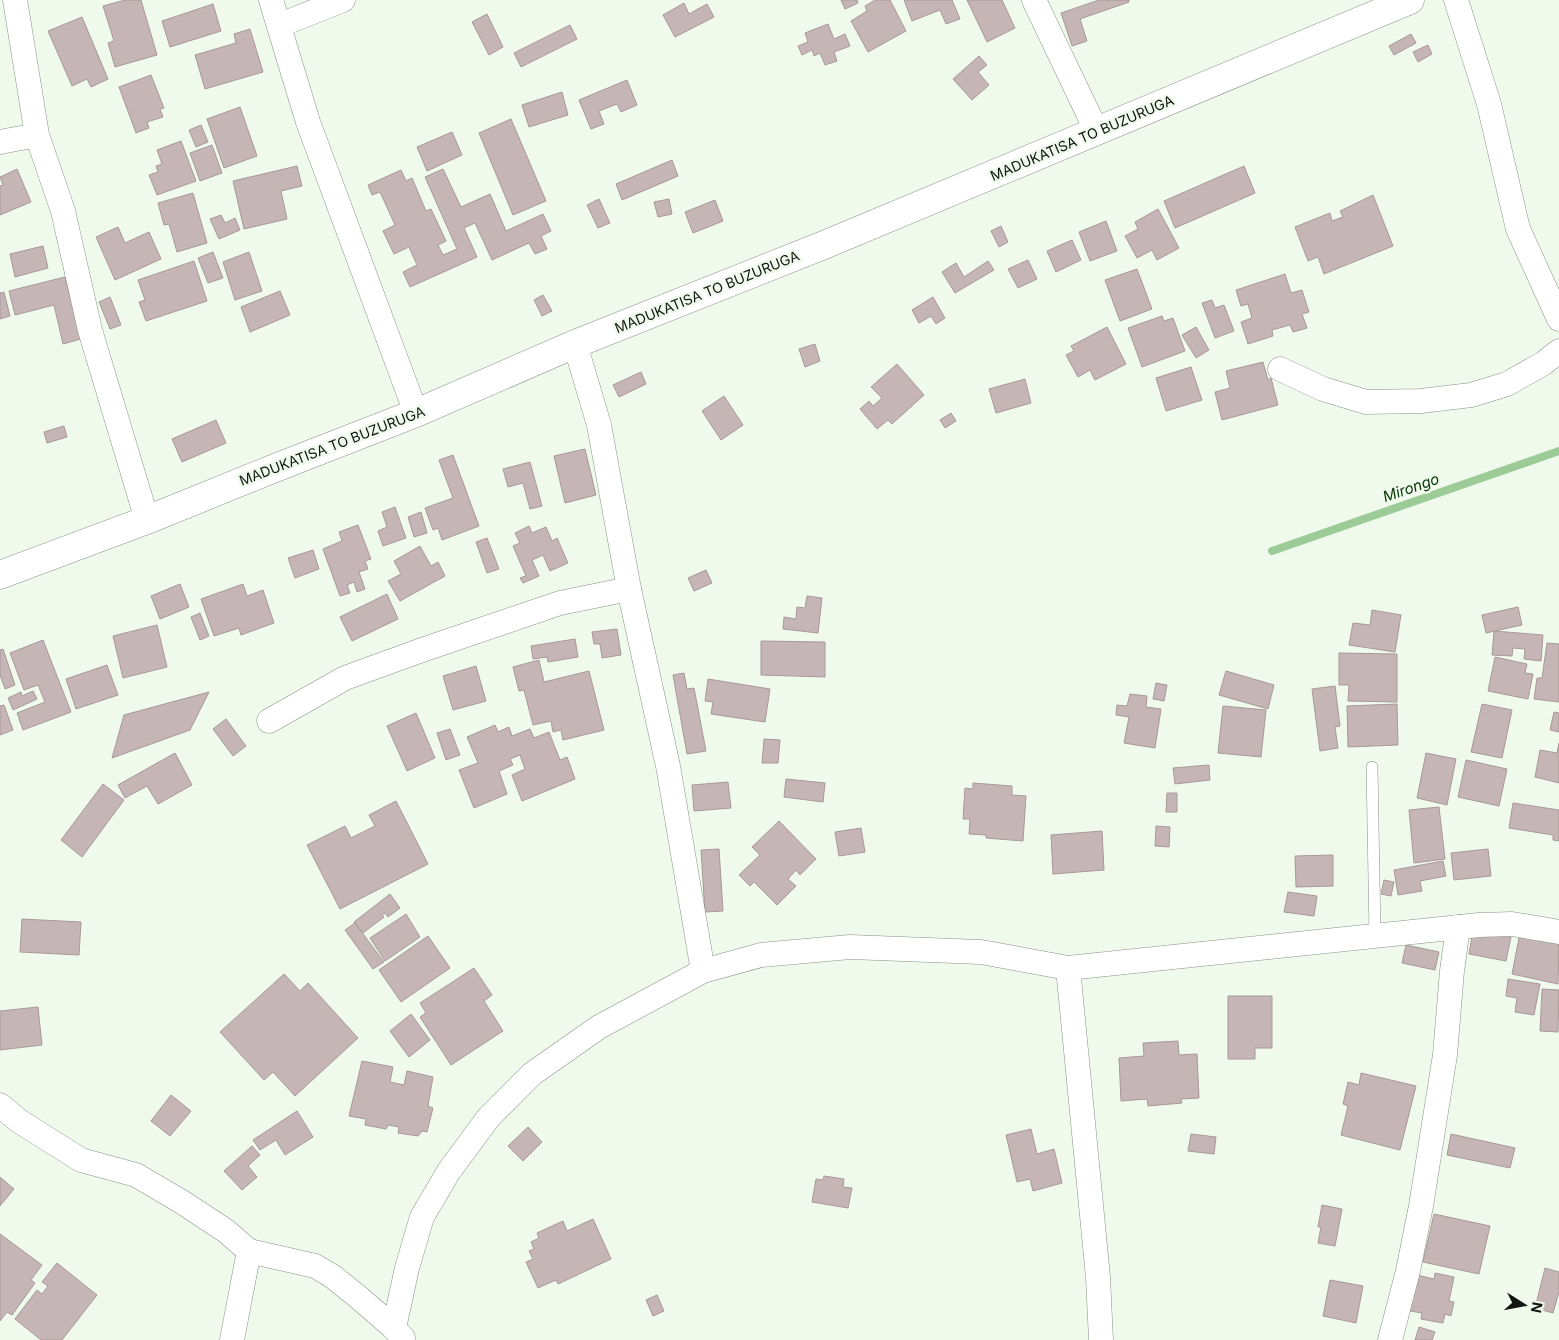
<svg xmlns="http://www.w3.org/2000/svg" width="1559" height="1340" font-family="Inter,sans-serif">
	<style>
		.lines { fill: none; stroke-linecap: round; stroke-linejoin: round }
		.stream { stroke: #9ccb97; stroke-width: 8 }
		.building { fill: #c6b5b6; stroke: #a89898 }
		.service-casing { stroke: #889287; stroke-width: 12 }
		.minor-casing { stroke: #889287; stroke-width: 25 }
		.secondary-casing { stroke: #889287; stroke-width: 29 }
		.service { stroke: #fff; stroke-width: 11 }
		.minor { stroke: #fff; stroke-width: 24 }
		.secondary { stroke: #fff; stroke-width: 28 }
		.labels { text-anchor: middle; stroke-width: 5; stroke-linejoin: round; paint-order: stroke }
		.street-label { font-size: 14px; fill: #121511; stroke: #effaed }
		.water-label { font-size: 15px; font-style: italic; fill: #043704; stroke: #effaed }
	</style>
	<rect width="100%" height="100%" fill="#effaed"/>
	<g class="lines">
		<!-- stream -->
		<path class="stream" d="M1272,551L1559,451"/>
	</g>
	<!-- building -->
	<g class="building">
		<path d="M125,0H141L157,55L115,67L108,43L114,41L103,6Z"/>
		<path d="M841,0H857L858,3L845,9Z"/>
		<path d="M875,0H890L906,31L868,52L851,21L867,11L865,6Z"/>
		<path d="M904,0H952L960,19L946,24L940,10L912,21Z"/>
		<path d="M967,0H1002L1015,28L987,42Z"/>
		<path d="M1099,0H1129V2L1080,19L1087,41L1072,46L1061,13Z"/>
		<path d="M684,3L689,14L707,4L714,17L675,37L663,15Z"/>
		<path d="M213,4L221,31L170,47L162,21Z"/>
		<path d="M487,14L503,47L489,55L472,22Z"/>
		<path d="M82,17L108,79L91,87L87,79L72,86L48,31Z"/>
		<path d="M828,24L834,39L845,34L850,46L834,52L837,61L825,65L820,53L814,56L812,50L802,55L798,46L808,42L805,33Z"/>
		<path d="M570,25L577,39L521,67L514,53Z"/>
		<path d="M250,29L263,72L205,89L195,55L236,43L234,34Z"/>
		<path d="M1411,34L1416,43L1394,55L1389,46Z"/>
		<path d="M1428,45L1432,54L1418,62L1413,52Z"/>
		<path d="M979,56L987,65L978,72L989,85L972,100L953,79Z"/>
		<path d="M151,75L164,108L160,109L163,117L147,122L149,128L136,133L119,87Z"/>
		<path d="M627,80L637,105L621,112L617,104L599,111L604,124L591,129L579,100Z"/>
		<path d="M562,92L568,115L529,127L522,105Z"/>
		<path d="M240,107L257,156L224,168L207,119Z"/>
		<path d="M511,119L546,201L513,215L479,133Z"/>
		<path d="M201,125L208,142L196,147L189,130Z"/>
		<path d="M452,132L462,155L427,171L417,147Z"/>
		<path d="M181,141L196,181L157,195L149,175L158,172L156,166L162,164L157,150Z"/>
		<path d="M212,145L222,173L200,181L190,153Z"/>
		<path d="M672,160L678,176L622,200L616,184Z"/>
		<path d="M297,166L302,186L281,191L287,219L244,229L233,181Z"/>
		<path d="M1244,166L1255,193L1175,228L1164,201Z"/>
		<path d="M17,169L31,202L0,215V186L3,185L0,177Z"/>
		<path d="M443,169L461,207L490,194L506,231L543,214L551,231L541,236L547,249L535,254L529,243L492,260L475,223L464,228L477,257L410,287L403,272L417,265L409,247L394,254L383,231L395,225L380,192L372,195L368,185L401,170L406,181L412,178L426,211L431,209L446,241L438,245L443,255L457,249L425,177Z"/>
		<path d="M193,193L207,243L177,252L169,224L164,225L158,203Z"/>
		<path d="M1373,195L1393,246L1324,274L1318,257L1308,261L1295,227L1330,213L1332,221L1343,217L1340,211Z"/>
		<path d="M599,199L610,223L598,228L587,205Z"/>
		<path d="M669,199L672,214L658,217L654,202Z"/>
		<path d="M715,200L723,221L693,233L685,212Z"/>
		<path d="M1158,209L1179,248L1157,260L1152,250L1137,258L1125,236L1138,229L1135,222Z"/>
		<path d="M221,215L225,223L235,218L240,230L219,239L210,219Z"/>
		<path d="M1106,221L1117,251L1090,261L1079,232Z"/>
		<path d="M1001,226L1008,242L999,247L991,231Z"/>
		<path d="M118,227L125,243L149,232L161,259L115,280L96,237Z"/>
		<path d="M1072,240L1081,260L1056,272L1047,251Z"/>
		<path d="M43,246L48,268L15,277L10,254Z"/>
		<path d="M213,252L223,278L208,283L198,258Z"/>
		<path d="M249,252L262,291L235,300L223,262Z"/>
		<path d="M1028,260L1037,279L1018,288L1008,269Z"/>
		<path d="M194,261L207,301L146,321L139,302L145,300L138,280Z"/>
		<path d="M988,261L994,270L955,293L942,272L956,263L964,277Z"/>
		<path d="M1137,269L1152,309L1120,321L1105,280Z"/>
		<path d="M1285,274L1291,293L1302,290L1309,312L1302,314L1307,328L1293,332L1290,325L1272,330L1273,336L1248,344L1241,322L1252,318L1248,304L1241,306L1236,290Z"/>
		<path d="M65,277L81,339L63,344L54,305L15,315L9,291Z"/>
		<path d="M280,291L290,315L250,332L241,307Z"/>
		<path d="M4,292L10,316L0,319V293Z"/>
		<path d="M543,295L552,311L542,316L534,300Z"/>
		<path d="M110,297L121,325L110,329L99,302Z"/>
		<path d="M933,297L945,318L936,324L931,316L919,323L912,310Z"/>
		<path d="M1212,300L1215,308L1224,305L1234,331L1215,338L1202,303Z"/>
		<path d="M1162,316L1164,321L1173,318L1185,351L1142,367L1128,328Z"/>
		<path d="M1107,327L1126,364L1095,380L1090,370L1078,377L1066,355L1074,351L1071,346Z"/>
		<path d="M1196,327L1209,350L1196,358L1182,335Z"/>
		<path d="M815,344L820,361L805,367L799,349Z"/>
		<path d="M1263,362L1268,380L1271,378L1278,405L1222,420L1215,392L1230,388L1226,371Z"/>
		<path d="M897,364L924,395L892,424L888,420L877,429L860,409L869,401L873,406L882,398L871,387Z"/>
		<path d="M1191,367L1202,400L1166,411L1156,378Z"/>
		<path d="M641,372L646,384L619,397L613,385Z"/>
		<path d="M1025,379L1031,403L996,413L989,389Z"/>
		<path d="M724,396L743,425L721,440L702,411Z"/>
		<path d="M951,413L956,421L945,428L940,420Z"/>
		<path d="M216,420L226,443L182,462L172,439Z"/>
		<path d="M64,426L67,437L47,443L44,432Z"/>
		<path d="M585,449L596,495L565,503L554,456Z"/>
		<path d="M453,455L479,526L442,540L438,528L433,530L425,508L453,498L439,460Z"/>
		<path d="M530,462L542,506L530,509L523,483L508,487L503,469Z"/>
		<path d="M395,507L406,538L383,546L378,531L387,527L382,512Z"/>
		<path d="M421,512L427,533L414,537L408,517Z"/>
		<path d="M358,525L371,559L365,561L368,569L359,572L365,589L357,592L354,582L347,585L350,593L340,596L323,549L342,541L339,532Z"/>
		<path d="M529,526L532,533L546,527L552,541L557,538L568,563L550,571L543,555L532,560L539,576L523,583L520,578L526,576L513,546L520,543L515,533Z"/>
		<path d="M487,538L499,569L487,573L476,542Z"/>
		<path d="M420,546L431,566L438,562L445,576L400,601L388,581L401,574L394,561Z"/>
		<path d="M313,550L319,569L295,578L288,558Z"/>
		<path d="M706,570L712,583L694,591L688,578Z"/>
		<path d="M180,584L189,607L160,619L151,596Z"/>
		<path d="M243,584L247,596L263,590L274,623L241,635L239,628L214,636L201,599Z"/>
		<path d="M387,594L398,619L352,641L340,617Z"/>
		<path d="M807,596L822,598L818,633L783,629L784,617L796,619L797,607L805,608Z"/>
		<path d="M1518,607L1522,625L1486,633L1482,615Z"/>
		<path d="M1372,610L1401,615L1395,652L1349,645L1353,623L1370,625Z"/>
		<path d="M200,613L209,636L200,640L191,617Z"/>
		<path d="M157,625L167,667L123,678L113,636Z"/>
		<path d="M617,629L621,655L602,658L600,644H594L592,632Z"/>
		<path d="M1494,631L1543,635L1541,661L1524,659L1525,649L1513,648L1512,656L1492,655Z"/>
		<path d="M575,639L578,657L548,662L547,657L533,659L531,646Z"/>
		<path d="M43,640L71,712L23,730L17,713L45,702L38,685L24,690L10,653Z"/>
		<path d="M761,641L825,642V677L761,675Z"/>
		<path d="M1547,643L1559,644V702L1534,699L1537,678H1542Z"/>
		<path d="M3,649L15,685L5,689L0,675V650Z"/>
		<path d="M1339,653L1397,654V702L1348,701L1349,685H1339Z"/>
		<path d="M1495,657L1527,664L1525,673L1533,674L1528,699L1488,691Z"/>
		<path d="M539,660L544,682L589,671L604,730L563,740L561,730L553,732L551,721L533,725L524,690L519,691L513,667Z"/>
		<path d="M107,665L118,695L76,709L66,679Z"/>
		<path d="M476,666L486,701L453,710L443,676Z"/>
		<path d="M1226,671L1274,685L1268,709L1219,695Z"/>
		<path d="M684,673L687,689L694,688L706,751L687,754L673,675Z"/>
		<path d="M708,679L770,689L765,722L711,714L713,702L705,701Z"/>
		<path d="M1156,683L1167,685L1164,701L1153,699Z"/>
		<path d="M1335,686L1340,726L1335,727L1338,748L1320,751L1312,689Z"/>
		<path d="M33,691L37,699L13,710L8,698L21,692L22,696Z"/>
		<path d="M209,692L190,730L112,758L124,715Z"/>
		<path d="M1130,694L1147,696L1146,707L1161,709L1155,748L1124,743L1129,717L1116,715L1117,705L1127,706Z"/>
		<path d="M1397,704L1398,745L1348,747L1347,706Z"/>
		<path d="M1482,704L1512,710L1502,758L1471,752Z"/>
		<path d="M4,705L13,730L0,735V706Z"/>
		<path d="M1223,706L1266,710L1261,757L1218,753Z"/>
		<path d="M1554,712L1559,713V732L1550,730Z"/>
		<path d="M416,713L435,758L407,771L387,726Z"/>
		<path d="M226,719L246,746L233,756L213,729Z"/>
		<path d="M495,725L498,732L509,727L512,736L530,729L534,738L549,732L560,760L567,757L575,779L522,801L512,775L525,769L520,755L510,759L513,765L499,771L507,794L474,808L459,770L478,763L467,737Z"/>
		<path d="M450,729L460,755L446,760L437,733Z"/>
		<path d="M764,739L780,740L778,763H762Z"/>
		<path d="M1559,743V783L1535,777L1540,750L1557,753Z"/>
		<path d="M175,753L192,785L158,804L147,786L125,798L118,785Z"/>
		<path d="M1426,753L1456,759L1447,805L1417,798Z"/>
		<path d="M1466,760L1507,769L1499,806L1458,797Z"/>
		<path d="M1209,765L1210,780L1175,784L1173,768Z"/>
		<path d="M786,779L825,783L823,802L784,797Z"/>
		<path d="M728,782L731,808L694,811L692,785Z"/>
		<path d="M973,783L1012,786V795L1026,796L1023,841L986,838V835L969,834L970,819H963L965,788L973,789Z"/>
		<path d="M103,784L124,800L82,857L61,840Z"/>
		<path d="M1167,793H1177V812H1166Z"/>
		<path d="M396,801L428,864L340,909L307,845L345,826L351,838L375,826L369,815Z"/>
		<path d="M1513,803L1559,810V841L1553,840V835L1509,828Z"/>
		<path d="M1439,807L1445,859L1414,863L1409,810Z"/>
		<path d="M779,821L816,859L800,875L796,870L788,879L796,886L777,905L754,882L750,886L739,875L760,855L752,847Z"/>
		<path d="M1156,826L1170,827L1169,847L1155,846Z"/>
		<path d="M861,828L865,852L839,856L835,832Z"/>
		<path d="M1102,831L1104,870L1053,874L1051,835Z"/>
		<path d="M719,849L723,911L705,912L701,850Z"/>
		<path d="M1488,849L1491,876L1454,880L1451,853Z"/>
		<path d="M1333,855V886L1296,887L1295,856Z"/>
		<path d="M1443,861L1446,876L1420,881L1422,891L1398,895L1394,870Z"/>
		<path d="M1384,880L1394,882L1391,896L1381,894Z"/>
		<path d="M1288,892L1317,896L1314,916L1284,912Z"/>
		<path d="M390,894L400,908L388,917L385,913L382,915L384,917L363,933L354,922Z"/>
		<path d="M406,914L420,937L385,961L370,938Z"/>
		<path d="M22,919L81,922L79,955L20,952Z"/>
		<path d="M355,923L384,962L373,969L345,930Z"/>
		<path d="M1473,930L1511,937L1506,961L1469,954Z"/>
		<path d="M1520,933L1559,941L1558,984L1512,974Z"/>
		<path d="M428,936L450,968L401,1002L379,970Z"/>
		<path d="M1406,945L1439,952L1435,970L1402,963Z"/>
		<path d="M474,968L492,995L484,1001L503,1031L451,1065L420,1017L426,1013L420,1003Z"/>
		<path d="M284,974L300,991L308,983L358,1038L295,1096L273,1072L264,1080L220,1032Z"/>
		<path d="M1508,979L1540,984L1534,1015L1515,1012L1517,998L1506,996Z"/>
		<path d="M1542,989L1559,990L1558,1032L1540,1031Z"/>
		<path d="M1228,996H1272V1048H1255V1059H1228Z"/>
		<path d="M38,1007L42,1045L0,1050V1011Z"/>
		<path d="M411,1014L430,1040L409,1057L390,1031Z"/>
		<path d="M1178,1041L1179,1055L1197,1054L1199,1098L1181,1099L1182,1103L1148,1106L1147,1099L1121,1101L1119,1058L1144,1056L1143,1043Z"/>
		<path d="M362,1061L393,1067L390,1082L404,1085L407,1071L433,1077L428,1106L433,1108L427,1132L422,1131L418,1136L398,1133L399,1127L388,1125L386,1129L365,1125L366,1119L349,1116Z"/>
		<path d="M1361,1073L1416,1086L1400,1150L1341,1135L1348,1106L1343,1104L1348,1082L1359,1085Z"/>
		<path d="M171,1095L191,1111L170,1136L151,1121Z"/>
		<path d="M297,1111L313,1137L285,1155L276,1140L260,1150L253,1140Z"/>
		<path d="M528,1127L542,1142L523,1161L508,1146Z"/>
		<path d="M1031,1129L1037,1154L1054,1149L1062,1183L1033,1191L1030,1179L1017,1182L1006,1135Z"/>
		<path d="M1191,1134L1216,1137L1214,1154L1188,1151Z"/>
		<path d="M1451,1134L1515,1148L1510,1168L1447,1155Z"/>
		<path d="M252,1146L260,1155L248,1166L257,1177L242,1190L224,1171Z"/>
		<path d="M824,1176L844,1179L843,1187L852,1188L848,1208L812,1202L816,1179L823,1180Z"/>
		<path d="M0,1177L14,1189L0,1206Z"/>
		<path d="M1322,1205L1342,1209L1335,1246L1318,1243L1321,1227H1318Z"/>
		<path d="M1434,1214L1490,1226L1479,1274L1423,1262Z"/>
		<path d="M593,1219L611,1259L558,1284L556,1280L538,1288L526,1262L533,1259L529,1251L534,1249L531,1242L539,1238L537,1233L563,1221L567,1231Z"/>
		<path d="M0,1234L42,1265L31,1280L35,1283L12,1315L7,1312L0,1321Z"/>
		<path d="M57,1263L97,1295L62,1340H41L15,1319L37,1290L42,1294L48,1286L42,1282Z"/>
		<path d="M1545,1268L1559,1272V1292L1553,1313L1535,1308Z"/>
		<path d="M1435,1273L1454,1277L1449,1301L1454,1302L1451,1316L1445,1314L1443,1323L1421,1319L1422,1313L1410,1311L1417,1275L1434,1279Z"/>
		<path d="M1330,1280L1363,1286L1356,1323L1323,1316Z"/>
		<path d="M657,1295L664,1311L653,1316L646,1300Z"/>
		<path d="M1419,1327L1435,1332L1432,1340H1415Z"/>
	</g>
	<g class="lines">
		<!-- service casing -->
		<g class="service-casing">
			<path id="service" d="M1372,767L1375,936"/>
		</g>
		<!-- minor casing -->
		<g class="minor-casing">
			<g id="minor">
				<path d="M15,0L37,135L63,211L90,330L147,520"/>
				<path d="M271,0L308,122L416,413"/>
				<path d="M1034,0L1097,132"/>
				<path d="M1456,0L1489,104L1518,229L1559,319"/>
				<path d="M280,25L343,0"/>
				<path d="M0,142L37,135"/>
				<path d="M575,344L599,425L629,589L668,766L703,971"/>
				<path d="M1280,369L1323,389L1366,402L1421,401L1471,395L1507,384L1544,363L1559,351"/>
				<path d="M269,721L345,678L422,650L560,603L629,589"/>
				<path d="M1068,968L1098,1277L1101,1340"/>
				<path d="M0,1105L19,1121L81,1160L136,1175L182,1202L226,1231L249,1251L315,1266L332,1276L357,1296L394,1328L403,1338"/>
				<path d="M394,1328L407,1268L422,1217L449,1171L489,1117L532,1074L599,1027L703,971L761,955L850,947L981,952L1068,968L1479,925L1512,924L1559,932"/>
				<path d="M232,1340L249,1251"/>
				<path d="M1390,1340L1408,1271L1421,1206L1445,1055L1452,971L1458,927"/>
			</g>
		</g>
		<!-- secondary casing -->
		<g class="secondary-casing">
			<path id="secondary" d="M0,575L147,520L275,468L416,413L575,344L824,245L1410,0"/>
		</g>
		<!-- service -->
		<use href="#service" class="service"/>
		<!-- minor -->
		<use href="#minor" class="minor"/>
		<!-- secondary -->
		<use href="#secondary" class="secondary"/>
	</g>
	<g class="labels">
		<!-- street labels -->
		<g class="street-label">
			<text transform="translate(1082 138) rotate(-23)" y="5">MADUKATISA TO BUZURUGA</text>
			<text transform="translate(707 292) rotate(-22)" y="5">MADUKATISA TO BUZURUGA</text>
			<text transform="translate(332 446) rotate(-21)" y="5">MADUKATISA TO BUZURUGA</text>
		</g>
		<!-- water labels -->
		<g class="water-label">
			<text transform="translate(1411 488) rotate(-19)" y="5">Mirongo</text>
		</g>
	</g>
	<!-- north arrow -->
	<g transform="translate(1524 1305) rotate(101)" stroke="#effaed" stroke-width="4" paint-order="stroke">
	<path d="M0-4L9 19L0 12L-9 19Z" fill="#121511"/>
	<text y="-8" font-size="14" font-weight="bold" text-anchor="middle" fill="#121511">N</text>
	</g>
</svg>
